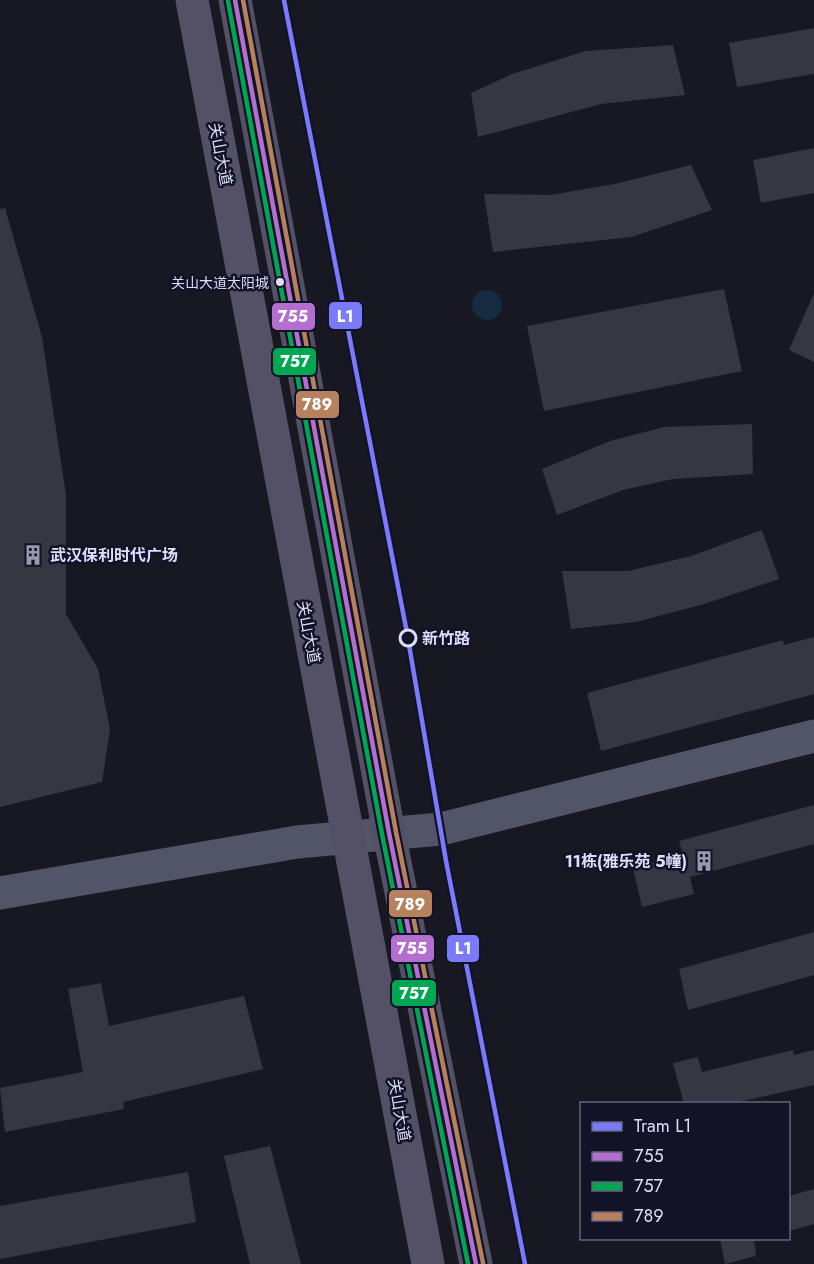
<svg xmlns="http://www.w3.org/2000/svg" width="814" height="1264" font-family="Jost,'Noto Sans SC',sans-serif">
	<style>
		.water { fill: #132c42 }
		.building { fill: #363743 }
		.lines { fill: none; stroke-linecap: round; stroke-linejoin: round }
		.secondary { stroke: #525468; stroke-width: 33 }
		.primary { stroke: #545167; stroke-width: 33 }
		.bus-1-casing { stroke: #131327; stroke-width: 9 }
		.bus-2-casing { stroke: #131327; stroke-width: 9 }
		.bus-3-casing { stroke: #131327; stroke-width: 9 }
		.bus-1 { stroke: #b36fd0; stroke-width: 4.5 }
		.bus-2 { stroke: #00a651; stroke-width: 4.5 }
		.bus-3 { stroke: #b6815c; stroke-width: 4.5 }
		.tram-1-casing { stroke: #131327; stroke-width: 9 }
		.tram-1 { stroke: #7a7afc; stroke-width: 4.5 }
		.bus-dot { fill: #dcdefb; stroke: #131327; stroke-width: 2 }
		.stop-dot { fill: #131327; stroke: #dcdefb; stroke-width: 3 }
		.labels { text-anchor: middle; stroke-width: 5; stroke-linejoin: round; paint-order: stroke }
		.bus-label { font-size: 14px; fill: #dcdefb; stroke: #131327; text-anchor: end }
		.street-label { font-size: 16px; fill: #dcdefb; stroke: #131327 }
		.poi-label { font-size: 16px; font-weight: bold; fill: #dcdefb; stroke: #131327; text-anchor: start }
		.stop-label { font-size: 16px; font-weight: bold; fill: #dcdefb; stroke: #131327; text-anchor: start }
		.line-badge { stroke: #131327; stroke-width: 2 }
		.badge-label { font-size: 16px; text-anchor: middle; font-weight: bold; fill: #fff }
	</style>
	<rect width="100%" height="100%" fill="#181822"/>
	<!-- water -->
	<circle class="water" cx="487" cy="305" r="15"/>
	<!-- building -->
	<g class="building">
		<path d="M814,28V74L737,87L729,43Z"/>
		<path d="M673,45L685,95L601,104L478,137L471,93L512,74L586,51Z"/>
		<path d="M814,148V193L761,203L753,160Z"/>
		<path d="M691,165L712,210L631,237L493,252L484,194L550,195L615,184Z"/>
		<path d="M5,208L42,337L66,495V614L98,669L110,729L102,782L0,807V209Z"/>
		<path d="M724,289L742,371L544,411L527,326Z"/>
		<path d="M814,293V362L789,350Z"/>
		<path d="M752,424L753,474L673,479L623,490L557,515L542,469L610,441L664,427Z"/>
		<path d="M762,530L779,579L704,604L636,622L571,629L562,571H628L691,556Z"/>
		<path d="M814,637V694L601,751L587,693L783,640L784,645Z"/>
		<path d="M814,805V844L690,877L694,894L642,907L633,868L683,855L679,841Z"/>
		<path d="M814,932V975L688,1010L679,969Z"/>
		<path d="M101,983L109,1026L244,996L263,1069L123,1102L124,1109L5,1132L0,1088L83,1072L68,989Z"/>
		<path d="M793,1050L794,1055L814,1050V1085L730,1104H684L673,1063L698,1057L702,1072Z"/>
		<path d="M270,1146L301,1264H250L224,1156Z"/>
		<path d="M188,1172L196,1222L0,1259V1206Z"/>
		<path d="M814,1189V1224L789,1231V1196Z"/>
		<path d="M720,1239H754L756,1256L725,1264Z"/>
	</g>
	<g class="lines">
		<!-- secondary -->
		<path class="secondary" d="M0,893L297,842L441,829L814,736"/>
		<!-- primary -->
		<g class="primary">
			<path d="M192,0L428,1264"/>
			<path d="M235,0L389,833L476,1264"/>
		</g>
		<!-- bus-1 casing -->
		<g class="bus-1-casing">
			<path id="bus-1" d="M235,0L389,833L476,1264"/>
		</g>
		<!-- bus-2 casing -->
		<g class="bus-2-casing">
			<path id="bus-2" d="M228,1L382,834L468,1264"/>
		</g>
		<!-- bus-3 casing -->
		<g class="bus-3-casing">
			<path id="bus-3" d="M243,0L396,832L483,1263"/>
		</g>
		<!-- bus-1 -->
		<use href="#bus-1" class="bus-1"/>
		<!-- bus-2 -->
		<use href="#bus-2" class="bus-2"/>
		<!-- bus-3 -->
		<use href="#bus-3" class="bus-3"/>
		<!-- tram-1 casing -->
		<g class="tram-1-casing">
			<path id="tram-1" d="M284,0L407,633L446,861L525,1264"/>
		</g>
		<!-- tram-1 -->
		<use href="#tram-1" class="tram-1"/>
	</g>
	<!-- icons -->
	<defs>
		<g id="building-bare" transform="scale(1.62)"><path d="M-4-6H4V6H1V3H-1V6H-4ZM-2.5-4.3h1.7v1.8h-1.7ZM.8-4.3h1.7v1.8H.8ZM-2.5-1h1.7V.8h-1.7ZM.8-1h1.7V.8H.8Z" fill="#9799af" stroke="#131327" stroke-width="2.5" paint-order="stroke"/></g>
	</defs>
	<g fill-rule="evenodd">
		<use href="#building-bare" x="33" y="555"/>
		<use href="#building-bare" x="704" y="861"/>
	</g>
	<!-- markers -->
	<circle class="bus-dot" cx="280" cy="282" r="5"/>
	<circle class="stop-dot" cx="408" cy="638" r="8"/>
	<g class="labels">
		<!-- bus labels -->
		<g class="bus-label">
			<text x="269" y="288">关山大道太阳城</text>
		</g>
		<!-- street labels -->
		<g class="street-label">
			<text transform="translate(221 154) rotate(79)" y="6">关山大道</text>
			<text transform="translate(309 632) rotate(79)" y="6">关山大道</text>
			<text transform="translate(400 1110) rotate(80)" y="6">关山大道</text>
		</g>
		<!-- poi labels -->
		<g class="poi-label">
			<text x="50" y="561">武汉保利时代广场</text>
			<text x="687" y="867" text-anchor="end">11栋(雅乐苑 5幢)</text>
		</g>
		<!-- stop labels -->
		<g class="stop-label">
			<text x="422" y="644">新竹路</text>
		</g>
	</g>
	<g class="line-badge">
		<rect x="328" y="301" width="35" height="29" rx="6" fill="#7a7afc"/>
		<rect x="271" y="302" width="45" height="29" rx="6" fill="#b36fd0"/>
		<rect x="272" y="347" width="45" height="29" rx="6" fill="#00a651"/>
		<rect x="295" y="390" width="45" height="29" rx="6" fill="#b6815c"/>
		<rect x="388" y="889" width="45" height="29" rx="6" fill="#b6815c"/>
		<rect x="446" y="934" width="34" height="29" rx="6" fill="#7a7afc"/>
		<rect x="390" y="934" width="45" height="29" rx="6" fill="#b36fd0"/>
		<rect x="391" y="979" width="46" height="28" rx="6" fill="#00a651"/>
	</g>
	<g class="badge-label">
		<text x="345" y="322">L1</text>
		<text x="293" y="322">755</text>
		<text x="295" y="367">757</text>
		<text x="317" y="410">789</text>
		<text x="410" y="910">789</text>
		<text x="463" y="954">L1</text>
		<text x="412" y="954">755</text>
		<text x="414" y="999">757</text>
	</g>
	<!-- legend -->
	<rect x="580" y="1102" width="210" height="138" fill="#131327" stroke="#63647c" stroke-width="1.5"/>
	<rect x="592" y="1122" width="30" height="9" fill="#7a7afc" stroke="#63647c" stroke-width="1.5"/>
	<text x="634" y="1132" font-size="18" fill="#dcdefb">Tram L1</text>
	<rect x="592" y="1152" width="30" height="9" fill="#b36fd0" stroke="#63647c" stroke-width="1.5"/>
	<text x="634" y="1162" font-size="18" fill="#dcdefb">755</text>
	<rect x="592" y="1182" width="30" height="9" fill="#00a651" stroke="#63647c" stroke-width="1.5"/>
	<text x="634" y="1192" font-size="18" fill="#dcdefb">757</text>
	<rect x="592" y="1212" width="30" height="9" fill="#b6815c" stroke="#63647c" stroke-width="1.5"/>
	<text x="634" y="1222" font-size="18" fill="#dcdefb">789</text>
</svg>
